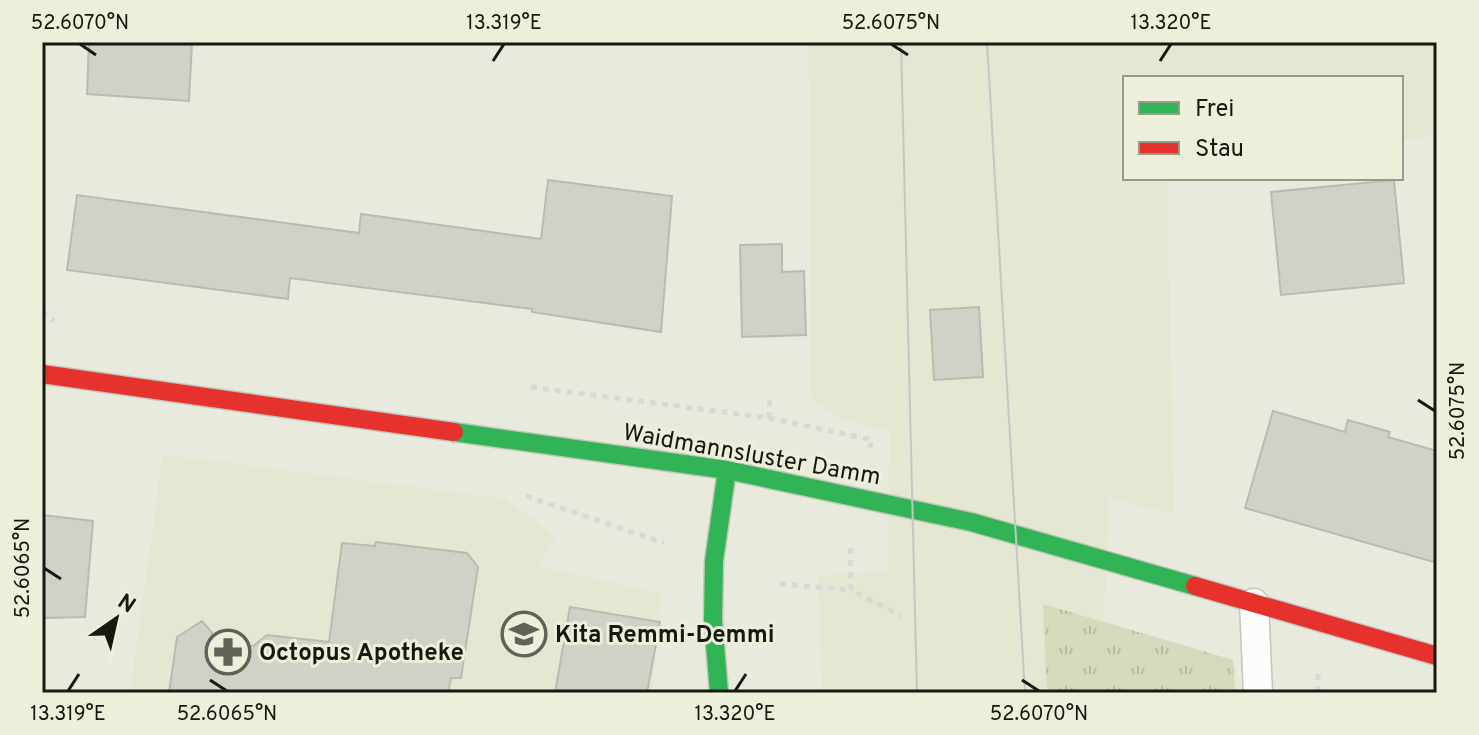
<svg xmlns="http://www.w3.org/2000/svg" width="1479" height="735" font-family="Overpass,sans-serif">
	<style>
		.built { fill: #e4e7d1 }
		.grass { fill: url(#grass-tufts) }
		.building { fill: #d0d2c8; stroke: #b9bbb1; stroke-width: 2 }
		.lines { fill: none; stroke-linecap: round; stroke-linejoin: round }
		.lane-casing { stroke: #c4c6bc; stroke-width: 31 }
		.fast-casing { stroke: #c4c6bc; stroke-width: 21 }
		.jam-casing { stroke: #c4c6bc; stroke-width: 21 }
		.path { stroke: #d8d8d5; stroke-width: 5; stroke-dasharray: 6 6; stroke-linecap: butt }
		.lane { stroke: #fcfcfa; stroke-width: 28 }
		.fast { stroke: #30b455; stroke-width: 18 }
		.jam { stroke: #e5322d; stroke-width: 18 }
		.tram { stroke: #c5c5c3; stroke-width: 2 }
		.ticks { fill: none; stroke: #171810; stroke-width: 3 }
		.labels { text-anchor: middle; stroke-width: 6; stroke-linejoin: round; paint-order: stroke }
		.street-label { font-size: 24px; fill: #171810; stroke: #ecefd9 }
		.poi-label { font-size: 24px; font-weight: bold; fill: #171810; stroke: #ecefd9; text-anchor: start }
		.neatline { fill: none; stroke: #171810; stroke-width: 3 }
		.ticks-label { font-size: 20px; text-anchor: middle; fill: #171810 }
	</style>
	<defs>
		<pattern id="grass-tufts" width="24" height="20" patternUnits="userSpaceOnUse" patternTransform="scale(2)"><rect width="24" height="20" fill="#d6dabb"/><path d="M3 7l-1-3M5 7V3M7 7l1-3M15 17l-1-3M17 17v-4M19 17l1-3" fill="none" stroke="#b7baa0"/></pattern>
	</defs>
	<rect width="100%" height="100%" fill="#e8eade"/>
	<!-- built -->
	<g class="built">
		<path d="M809,42H1437V135L1401,141V78H1125V178H1167L1174,514L1109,499L1104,621L1233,660L1235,680L1280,693H822L818,576L887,571L890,431L845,421L811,400Z"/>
		<path d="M163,454L506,499L556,537L539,566L661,594L652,693H130Z"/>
	</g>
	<!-- grass -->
	<path class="grass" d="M1043,604L1233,660L1235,693H1047Z"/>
	<!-- building -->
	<g class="building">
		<path d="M89,42H192L189,101L87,94Z"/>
		<path d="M548,180L672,196L661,332L532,312V309L290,278L288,299L67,270L77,195L359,233L361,214L541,239Z"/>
		<path d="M1394,180L1404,283L1281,295L1271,192Z"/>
		<path d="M782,244V272L804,271L806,335L742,337L740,245Z"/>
		<path d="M979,307L983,377L934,380L930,310Z"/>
		<path d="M1273,411L1345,432L1348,420L1390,432L1388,437L1437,451V563L1245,508Z"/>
		<path d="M42,515L93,521L85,617L42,618Z"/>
		<path d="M376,542L467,553L478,567L461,678H451L448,693H169L177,637L202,621L219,641L253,646L267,635L329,642L342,543L375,546Z"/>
		<path d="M570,607L660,622L647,693H555Z"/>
	</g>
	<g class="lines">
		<!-- lane casing -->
		<g class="lane-casing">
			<path id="lane" d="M1254,603L1258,693"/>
		</g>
		<!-- fast casing -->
		<g class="fast-casing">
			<g id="fast">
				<path d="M454,432L727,470L971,522L1195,586"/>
				<path d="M719,693L713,620L714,561L727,470"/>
			</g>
		</g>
		<!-- jam casing -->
		<g class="jam-casing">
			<g id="jam">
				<path d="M42,374L454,432"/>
				<path d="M1195,586L1437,656"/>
			</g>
		</g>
		<!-- path -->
		<g class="path">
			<path d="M42,312L54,321"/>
			<path d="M531,387L769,418L872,440L870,448"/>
			<path d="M769,418L770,396"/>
			<path d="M526,496L664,543"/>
			<path d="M850,548L851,590L901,616"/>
			<path d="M780,584L851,590"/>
			<path d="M1318,674V693"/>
		</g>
		<!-- lane -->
		<use href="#lane" class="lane"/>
		<!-- fast -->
		<use href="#fast" class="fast"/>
		<!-- jam -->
		<use href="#jam" class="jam"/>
		<!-- tram -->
		<g class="tram">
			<path d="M901,42L917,693"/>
			<path d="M987,42L1025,693"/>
		</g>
	</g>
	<!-- ticks -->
	<path class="ticks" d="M80,44L96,55M891,44L908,55M493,61L504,44M1160,61L1171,44M1418,400L1435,411M44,568L61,579M210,680L227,691M1022,680L1039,691M68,691L79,674M735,691L746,674"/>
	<!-- icons -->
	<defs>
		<g id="school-ring" transform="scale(2.3)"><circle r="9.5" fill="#ecefd9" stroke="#606258" stroke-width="1.5"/><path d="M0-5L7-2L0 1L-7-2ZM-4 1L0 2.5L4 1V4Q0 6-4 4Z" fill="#606258"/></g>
		<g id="pharmacy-ring" transform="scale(2.3)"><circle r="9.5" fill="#ecefd9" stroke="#606258" stroke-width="1.5"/><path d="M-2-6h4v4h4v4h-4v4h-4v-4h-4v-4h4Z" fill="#606258"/></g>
	</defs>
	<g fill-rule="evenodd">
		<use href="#school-ring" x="524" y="634"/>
		<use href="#pharmacy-ring" x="228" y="652"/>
	</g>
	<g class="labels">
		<!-- street labels -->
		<g class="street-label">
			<text transform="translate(752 454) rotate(10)" y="8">Waidmannsluster Damm</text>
		</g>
		<!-- poi labels -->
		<g class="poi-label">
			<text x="555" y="642">Kita Remmi-Demmi</text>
			<text x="259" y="660">Octopus Apotheke</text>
		</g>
	</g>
	<!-- border -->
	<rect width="1479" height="735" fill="none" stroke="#ecefd9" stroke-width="88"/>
	<!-- legend -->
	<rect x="1123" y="76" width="280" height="104" fill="#ecefd9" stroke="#979989" stroke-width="2"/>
	<rect x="1139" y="102" width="40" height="12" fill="#30b455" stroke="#979989" stroke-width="2"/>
	<text x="1195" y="116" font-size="24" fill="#171810">Frei</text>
	<rect x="1139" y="142" width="40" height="12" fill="#e5322d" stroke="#979989" stroke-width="2"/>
	<text x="1195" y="156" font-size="24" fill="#171810">Stau</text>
	<!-- north arrow -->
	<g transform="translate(116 619) rotate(34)" stroke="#ecefd9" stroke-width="6" paint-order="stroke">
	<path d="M0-6L14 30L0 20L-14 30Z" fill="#171810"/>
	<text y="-12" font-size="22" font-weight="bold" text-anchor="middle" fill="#171810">N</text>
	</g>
	<rect x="44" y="44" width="1391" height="647" class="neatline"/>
	<g class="ticks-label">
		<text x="80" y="29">52.6070°N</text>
		<text x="504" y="29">13.319°E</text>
		<text x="891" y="29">52.6075°N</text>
		<text x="1171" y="29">13.320°E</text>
		<text transform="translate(1457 411) rotate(-90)" y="7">52.6075°N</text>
		<text transform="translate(22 568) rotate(-90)" y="7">52.6065°N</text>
		<text x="68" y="720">13.319°E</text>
		<text x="227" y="720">52.6065°N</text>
		<text x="735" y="720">13.320°E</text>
		<text x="1039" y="720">52.6070°N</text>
	</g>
</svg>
